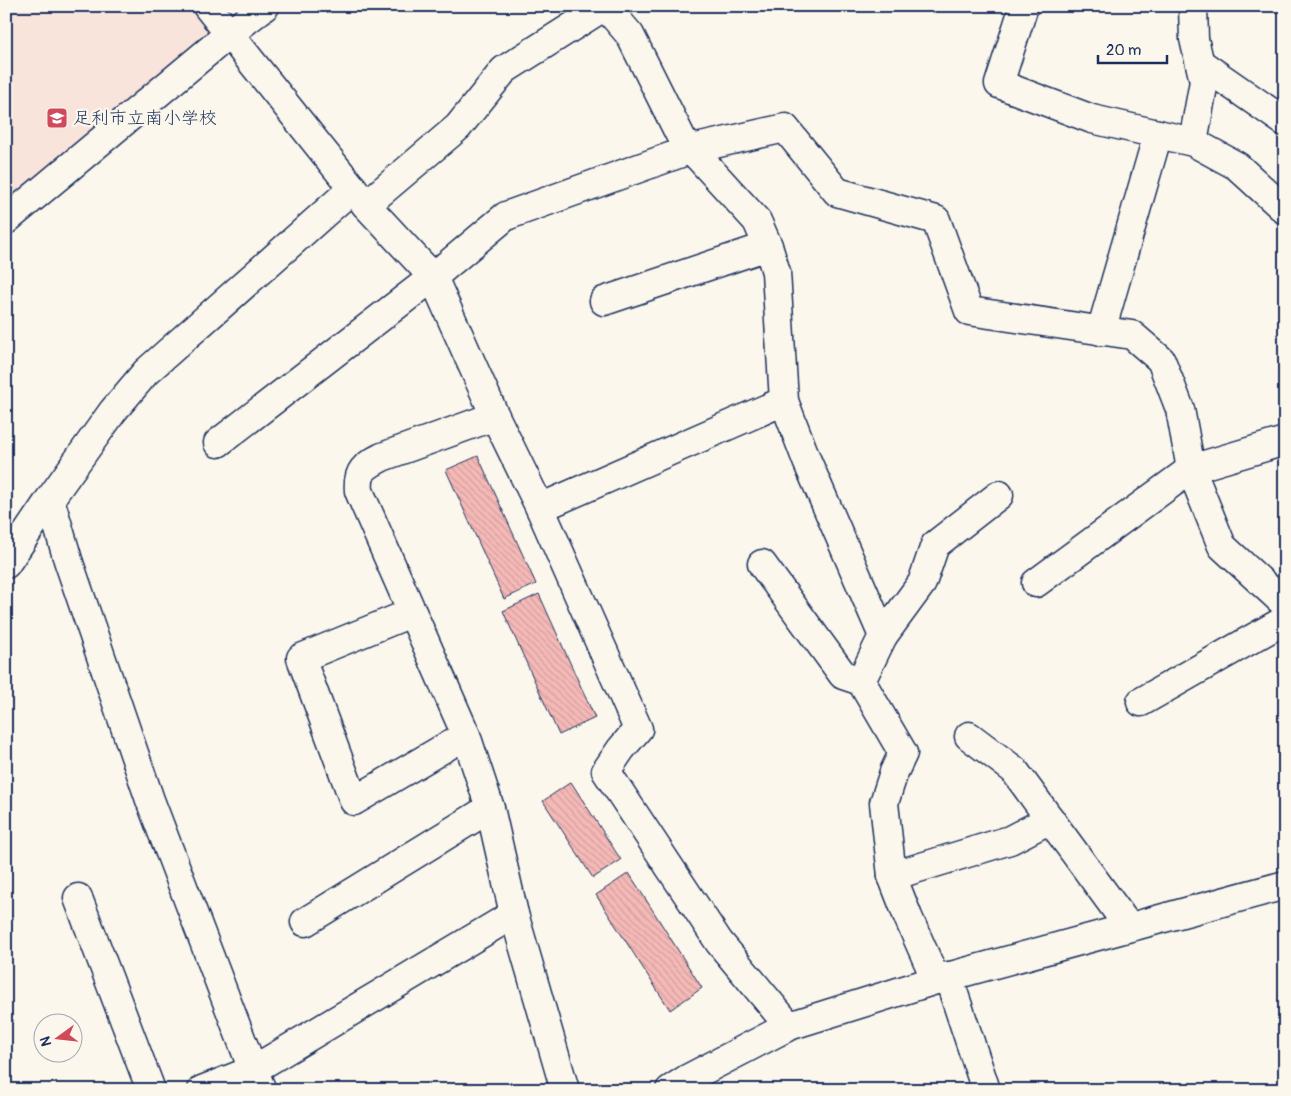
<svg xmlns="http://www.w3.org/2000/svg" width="1291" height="1096" font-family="Pangolin,'Klee One',sans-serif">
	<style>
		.built { fill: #f9e4dc }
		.building { fill: url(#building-back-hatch); stroke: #1b2f5e }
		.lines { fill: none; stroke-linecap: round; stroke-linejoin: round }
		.minor-casing { stroke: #1b2f5e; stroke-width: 31 }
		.minor { stroke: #fbf7ec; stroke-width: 28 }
		.labels { text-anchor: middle; stroke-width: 4.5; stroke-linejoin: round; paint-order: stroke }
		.poi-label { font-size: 18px; fill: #1b2f5e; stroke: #fbf7ec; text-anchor: start }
	</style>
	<defs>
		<pattern id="building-back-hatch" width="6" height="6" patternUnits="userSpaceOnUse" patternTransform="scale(1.25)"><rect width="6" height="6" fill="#f5b9b6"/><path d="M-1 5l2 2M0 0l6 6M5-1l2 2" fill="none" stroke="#d19f9f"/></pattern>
	</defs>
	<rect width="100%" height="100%" fill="#fbf7ec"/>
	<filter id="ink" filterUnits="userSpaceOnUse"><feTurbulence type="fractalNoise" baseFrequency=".02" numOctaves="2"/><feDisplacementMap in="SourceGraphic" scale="10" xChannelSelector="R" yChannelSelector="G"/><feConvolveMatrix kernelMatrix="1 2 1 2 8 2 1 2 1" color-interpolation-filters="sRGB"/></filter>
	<g filter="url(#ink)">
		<!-- built -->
		<path class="built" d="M6,6H191L210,31L6,204Z"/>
		<!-- building -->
		<g class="building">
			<path d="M478,456L536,584L504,599L446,470Z"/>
			<path d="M539,594L595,718L559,735L503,611Z"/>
			<path d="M571,782L621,860L593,878L543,801Z"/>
			<path d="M629,873L702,988L670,1010L596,895Z"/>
		</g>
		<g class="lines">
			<!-- minor casing -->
			<g class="minor-casing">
				<g id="minor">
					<path d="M207,6L366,205L433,277L495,416L540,508L638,729L621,749L606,771L719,942L789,1026"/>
					<path d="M605,6L630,35L682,139L757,221L768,246L776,272L784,401L807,461L883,636L861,681L903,753L894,772L884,803L892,876L908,917L936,980"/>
					<path d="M1024,6L999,84L1092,119L1193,142L1237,166L1285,210"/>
					<path d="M1200,63L1285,122"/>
					<path d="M1193,142L1204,81L1194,39L1193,6"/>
					<path d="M366,205L458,127L504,70L605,6"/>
					<path d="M6,220L229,34L265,6"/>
					<path d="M604,301L768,246"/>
					<path d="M1101,331L1158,134"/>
					<path d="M495,416L382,457C365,466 357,470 359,491L466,735L490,808L514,914L565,1090"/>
					<path d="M218,443L433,277L506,216L692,149L785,128L837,192L936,220L969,311L1132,335L1161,360L1180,409L1191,469L1222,546L1285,604"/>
					<path d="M50,499L68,560L150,800L253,1070L262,1090"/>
					<path d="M540,508L784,401"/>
					<path d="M6,564L50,499L113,411L146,372L353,188"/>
					<path d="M762,564L843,675L861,681"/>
					<path d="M1036,583L1191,469L1285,441"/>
					<path d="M411,613L301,658L354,801L466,735"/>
					<path d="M883,636L922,583L935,545L999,495"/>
					<path d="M1141,702L1285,620"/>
					<path d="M969,736L1014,770L1129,927"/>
					<path d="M892,876L1010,840L1050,819"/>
					<path d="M78,898L151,1090"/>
					<path d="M305,922L490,808"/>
					<path d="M948,976L986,1090"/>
					<path d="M202,1090L253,1070L514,914"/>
					<path d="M670,1090L687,1079L789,1026L936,980L1285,885"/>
				</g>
			</g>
			<!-- minor -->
			<use href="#minor" class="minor"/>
		</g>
	</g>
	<!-- icons -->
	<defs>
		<g id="school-square" transform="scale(1.125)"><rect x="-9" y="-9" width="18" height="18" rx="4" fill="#d1495b" stroke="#fbf7ec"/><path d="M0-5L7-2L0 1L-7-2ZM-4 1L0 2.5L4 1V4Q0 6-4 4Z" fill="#fff"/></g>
	</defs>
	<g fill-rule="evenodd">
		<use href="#school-square" x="57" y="118"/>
	</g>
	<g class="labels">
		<!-- poi labels -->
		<g class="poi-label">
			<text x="73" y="124">足利市立南小学校</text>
		</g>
	</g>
	<!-- margin -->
	<rect width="1291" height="1096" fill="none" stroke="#fbf7ec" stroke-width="25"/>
	<rect x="12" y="12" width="1266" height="1071" fill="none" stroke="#1b2f5e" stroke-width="2" filter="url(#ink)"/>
	<!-- north arrow -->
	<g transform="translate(58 1038) rotate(255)"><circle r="24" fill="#fbf7ec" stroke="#a1a7b3"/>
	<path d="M0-4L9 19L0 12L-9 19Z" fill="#d1495b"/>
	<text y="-8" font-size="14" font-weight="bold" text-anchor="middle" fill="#1b2f5e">N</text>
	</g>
	<!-- scale -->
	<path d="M1098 55v8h69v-8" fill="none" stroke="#1b2f5e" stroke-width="2.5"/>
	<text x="1106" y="55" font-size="15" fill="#1b2f5e" stroke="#fbf7ec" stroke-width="4" paint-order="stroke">20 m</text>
</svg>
